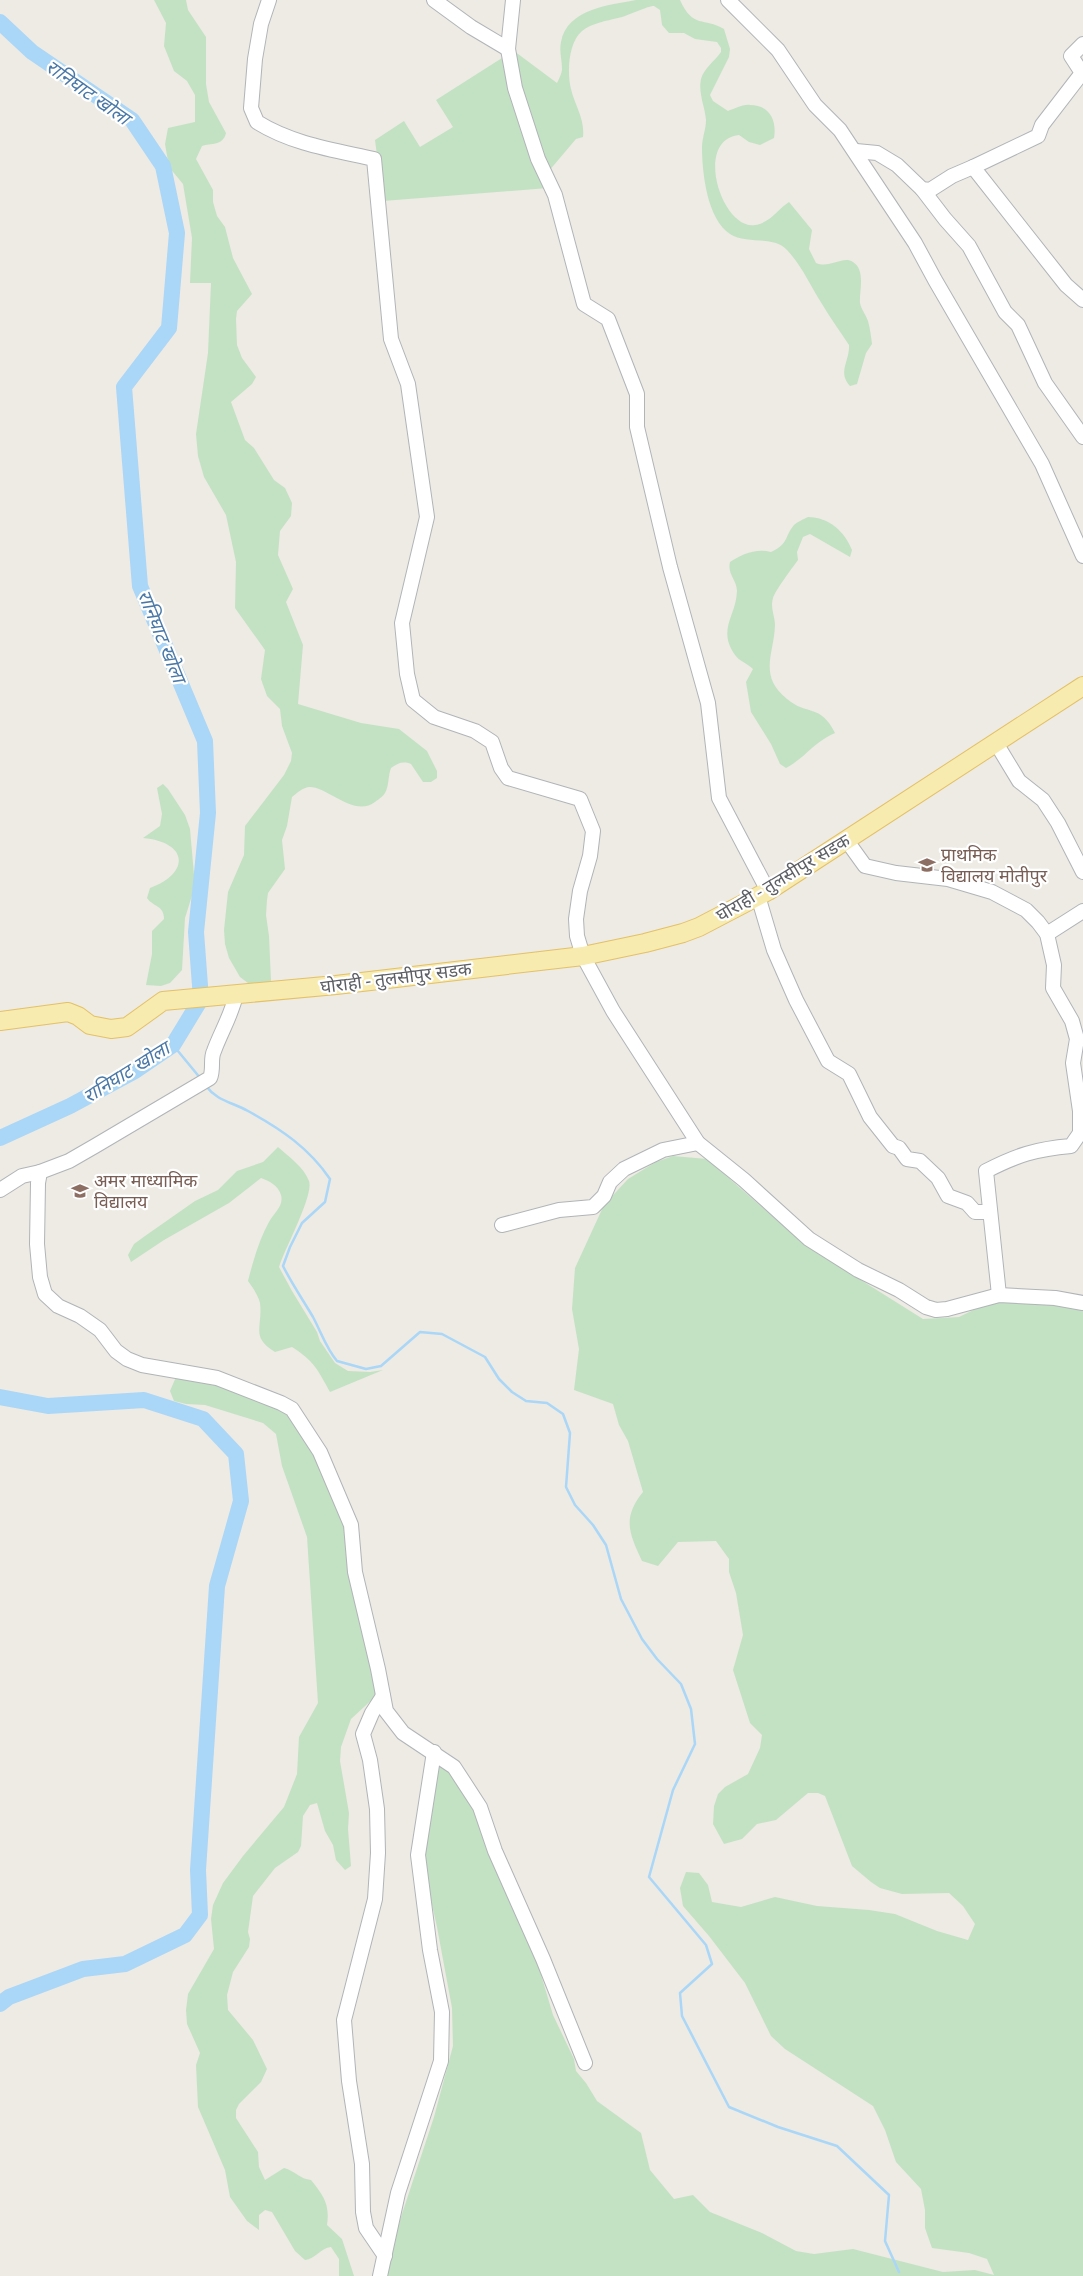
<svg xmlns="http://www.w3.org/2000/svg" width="1083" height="2276" font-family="'PT Sans','Noto Sans Devanagari',sans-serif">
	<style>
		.green { fill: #c3e2c3 }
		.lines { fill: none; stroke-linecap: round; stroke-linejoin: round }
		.stream { stroke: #aad6f7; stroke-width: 2.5 }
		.river { stroke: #aad6f7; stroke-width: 16 }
		.minor-casing { stroke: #b1b4b8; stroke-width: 16 }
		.major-casing { stroke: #e4c066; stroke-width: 20 }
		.minor { stroke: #fff; stroke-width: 14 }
		.major { stroke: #f7ebaf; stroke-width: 18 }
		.labels { text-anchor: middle; stroke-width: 4.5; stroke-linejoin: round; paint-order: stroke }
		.education-label { font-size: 18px; fill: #785e54; stroke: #fff; text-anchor: start }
		.street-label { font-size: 18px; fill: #5c5f63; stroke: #fff }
		.water-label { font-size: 19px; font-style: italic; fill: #4978a7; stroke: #fff }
	</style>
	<rect width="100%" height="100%" fill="#edebe4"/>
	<!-- green -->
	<g class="green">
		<path d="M154,0H186L188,10L206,37V84L209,102L226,133C223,146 211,143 202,146L196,159L213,190V202L217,216L225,227L233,258L252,294L237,311L236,319L237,345L242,358L256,377L252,384L231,402L245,440L254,448L274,480L285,488L292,503L291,516L280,531L278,555L293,589L286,602L303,645L298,704L361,723L399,729L427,751L437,771V778L431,782H423L411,764C403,761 398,763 391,768C388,776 389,784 386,791C384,796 379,799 375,802C354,818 327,786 309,787C302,788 297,793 292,797L287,826L282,840L285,869L268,893L267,900L266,915L269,936L271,981L252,986L240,977L229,958L225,944L224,930L228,892L244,855L245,826L284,775L291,761L292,753L282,726L280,709L267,696L261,679L265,650L235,608L236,562L226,515L204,477L198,456L196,434L208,353L211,283H190L192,238L183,184L169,167L165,144L168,128L195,122V95L187,81L174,71L164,46L166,23Z"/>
		<path d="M636,0H680C693,29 704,17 724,29L730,49L729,57L710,95L713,101L728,111C734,109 743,104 750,105C770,105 777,121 774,138L760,145L749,142L739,135C693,140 722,230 755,225C770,223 778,209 789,202L812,230L809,249L816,263C830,269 843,255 853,262C866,270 859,292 860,303C861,309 866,315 868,321C870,328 871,336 872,344L866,353L857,384L850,386C837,372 850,361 849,345C840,331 830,318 822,304C810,285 802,266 787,250C774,235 746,245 730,234C707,219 702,172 702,147C702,138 706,129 706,120C705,107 698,93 701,79C704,68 715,61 721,52V48L717,42L695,39L684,33H669L662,25L660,10L654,6C647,6 628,16 618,18C606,21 592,23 582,31C568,43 567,73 571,89C575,106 585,119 583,137L576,139L548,172L528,124L514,51L557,83C559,79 562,73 562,69C562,59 559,52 561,42C567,9 609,5 636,0Z"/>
		<path d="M502,58L533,160L548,188L383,201L375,140L404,121L420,147L453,127L436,100Z"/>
		<path d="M808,517C829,517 845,532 852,550L850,557L810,534L803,537L797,552L798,560C792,568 775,591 773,598C770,607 775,617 775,625C774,655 758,675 787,699C807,716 820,703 835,733C815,741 805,758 786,768L780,764L771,744L751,712L746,682L753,669C747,663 739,661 735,655C717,629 736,617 737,591C737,580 727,574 730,562C742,554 756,548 771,552C789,544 784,537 794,525C797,522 804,519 808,517Z"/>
		<path d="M163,784L168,789L185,815L190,829L195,886L185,918L182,970L170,983L161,986L146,985L152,954V931L164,919C164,905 153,907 147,898L150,888C191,873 188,842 143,838L160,826L162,814L157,788Z"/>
		<path d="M278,1147C288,1156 304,1167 309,1181C314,1195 285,1248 279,1267L292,1291L317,1332L320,1341L335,1363L348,1371L370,1372L383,1370L330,1392C318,1370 314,1361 292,1347L275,1352C250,1337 263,1327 260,1303C258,1295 253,1288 248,1281C253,1261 259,1240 269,1222C274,1213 284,1206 281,1195C278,1185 269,1181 261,1178L229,1203L164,1240L131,1262L128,1255L134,1244L145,1236L195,1201L218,1190L237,1171L263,1162Z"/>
		<path d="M673,1156L707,1159L805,1245L923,1319L959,1317L996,1299L1033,1300L1083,1309V2276H383L386,2275L400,2220L434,2117L453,2046L452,2008L437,1927L421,1855L439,1759L453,1769L477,1812L533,1948L553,2015L574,2059L576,2071L586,2083L597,2101L641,2133L650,2170L674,2199L693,2195L710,2212L762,2233L796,2251L814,2254L853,2249L943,2272L975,2270L994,2275L987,2259L969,2253L932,2248L925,2228V2210L921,2189L896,2162L885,2130L873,2106L785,2049L771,2036L745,1983L709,1936L683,1906L680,1888L686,1872L699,1873L708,1885L712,1902L741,1907L775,1897L817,1906L869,1910L895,1914L937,1931L968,1940L975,1924L963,1906L949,1893L902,1894L880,1888L871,1882L852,1866L825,1796L818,1793H808L776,1820L757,1824L742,1839L724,1844L713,1824L714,1806L718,1794L725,1787L748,1774L760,1748L762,1735L750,1723L733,1670L743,1635L736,1593L729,1572V1559L716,1541L678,1542L658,1566L642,1561C629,1533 622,1518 643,1492L628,1441L619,1425L613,1404L574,1390L579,1349L572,1309L575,1268L604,1205L628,1179L641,1171L656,1162Z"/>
		<path d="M176,1377L211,1382L280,1408L300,1425L347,1529L377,1695L351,1719L341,1747L340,1761L349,1813L348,1829L351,1866L345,1870L336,1860L333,1845L325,1831L317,1803L310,1805L303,1816L301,1846L298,1852L275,1868L253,1896L248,1932L250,1939L249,1947L233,1972L227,1995L228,2010L253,2040L267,2069L261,2082L239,2104L236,2110V2118L258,2152L259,2167L265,2180L284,2168C295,2171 300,2179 311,2180C324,2196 330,2205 327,2225L342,2239L354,2276H339V2259L331,2247C321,2248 315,2259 305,2260L295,2251L272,2212L265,2210L259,2215V2230L247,2221L230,2197L225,2170L198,2107L196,2065L200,2053L187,2024L186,2010L188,1994L214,1949L211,1919L213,1905L223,1883L243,1856L284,1807L297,1774L299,1737L318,1703L307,1537L282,1466L276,1434L263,1423L205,1405L186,1404L174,1401L170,1391Z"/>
	</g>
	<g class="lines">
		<!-- stream -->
		<g class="stream">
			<path d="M173,1045L201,1079"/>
			<path d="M206,1086C217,1101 232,1102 248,1111C281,1129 309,1148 330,1179L325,1202L302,1223L290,1247L283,1266C292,1284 303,1300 313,1317C321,1332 326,1348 337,1361L366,1369L381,1366L420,1332L442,1334L485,1357L499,1379L512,1392L526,1401L547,1403L563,1414L570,1433L566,1487L575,1505L593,1525L606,1545L621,1599L642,1639L657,1659L681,1684L691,1709L695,1744L673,1790L649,1877L706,1945L712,1964L680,1993L682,2016L729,2107L778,2127L837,2146L889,2195L885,2241L899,2272"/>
		</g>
		<!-- river -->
		<g class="river">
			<path d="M0,22L32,52L132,120L163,166L177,233L169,328L124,387L140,586L205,741L208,813L196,932L201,999L173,1045L135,1071L70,1106L0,1138"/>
			<path d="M0,1397L48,1406L144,1400L203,1419L236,1454L241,1501L217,1586L198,1870L200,1915L185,1935L125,1964L83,1969L9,1997L0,2004"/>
		</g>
		<!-- minor casing -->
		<g class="minor-casing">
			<g id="minor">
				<path d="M269,0L261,24L255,59L251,108L257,122C292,144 334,150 374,159L391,339L408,384L427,517L402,623L407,674L413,700L434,717L475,731L492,742L501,768L508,778L580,799L593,831L590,856L580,891L576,919L577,936L583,956L613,1011L698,1143L744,1180L809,1239L858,1270L899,1290L926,1307L936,1310L947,1309L999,1295L1055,1298L1083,1303"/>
				<path d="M434,0L471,27L508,49"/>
				<path d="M513,0L508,49L515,88L538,159L555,195L584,304L608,319L637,394V427L670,567L708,703L719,798L768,891"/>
				<path d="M728,0L778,50L815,105L840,130L915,243L935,280L1042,464L1083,556"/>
				<path d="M856,151L877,153L897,165L922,189L930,190L952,176L973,167L1066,285L1083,300"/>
				<path d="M973,167L1038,136L1042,125L1082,73L1071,56L1083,44"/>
				<path d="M922,189L945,219L969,246L1005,312L1018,325L1045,383L1083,437"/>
				<path d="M996,743L1019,781L1043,800L1058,823L1083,872"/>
				<path d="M847,841L865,866L896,873L948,879L992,892L1026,910L1038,922L1047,934L1054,965L1053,988L1072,1021L1077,1039L1073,1063L1080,1111V1133L1071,1146C1036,1149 1017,1155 986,1171L999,1295"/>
				<path d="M758,896L774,950L796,1000L828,1061L849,1074L870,1117L893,1146L899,1148L907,1159L920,1161L938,1178L948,1196L967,1203L975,1212H989"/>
				<path d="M1047,934L1083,911"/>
				<path d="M236,995C231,1016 221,1032 214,1051C210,1059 214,1069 210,1078L95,1146L69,1161L40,1172L38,1183L37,1244L40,1277L45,1294L58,1306L80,1316L100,1330L116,1351L127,1359L142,1365L217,1378L281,1403L292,1409L320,1452L351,1525L355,1572L378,1669L386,1711L403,1733L454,1767L480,1807L495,1851L543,1959L585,2063"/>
				<path d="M0,1190L22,1176L40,1172"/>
				<path d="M502,1225L559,1210L593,1207L604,1196L610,1182L624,1169L663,1150L698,1143"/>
				<path d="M383,1696L372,1713L363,1734L370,1760L377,1809L378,1853L375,1899L344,2020L349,2081L362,2164L363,2212L366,2228L385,2256"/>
				<path d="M380,2276L398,2193L441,2061L442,2012L430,1950L418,1855L434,1752"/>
			</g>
		</g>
		<!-- major casing -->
		<g class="major-casing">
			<path id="major" d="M0,1021L68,1012L78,1016L90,1025L111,1029L127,1027L163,1001L336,985L583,956L645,943L683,933L699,927L768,891L1083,686"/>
		</g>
		<!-- minor -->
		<use href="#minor" class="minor"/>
		<!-- major -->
		<use href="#major" class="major"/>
	</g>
	<!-- icons -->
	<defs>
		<g id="school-bare" transform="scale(1.35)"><path d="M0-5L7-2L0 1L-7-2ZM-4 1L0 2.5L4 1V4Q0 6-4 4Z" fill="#8d6e63" stroke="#fff" stroke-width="2.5" paint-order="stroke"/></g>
	</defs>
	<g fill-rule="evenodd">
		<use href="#school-bare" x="927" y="865"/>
		<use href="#school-bare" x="80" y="1191"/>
	</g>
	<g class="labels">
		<!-- education labels -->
		<g class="education-label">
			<text x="941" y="861">प्राथमिक<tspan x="941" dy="21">विद्यालय मोतीपुर</tspan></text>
			<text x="94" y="1187">अमर माध्यामिक<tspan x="94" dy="21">विद्यालय</tspan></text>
		</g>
		<!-- street labels -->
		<g class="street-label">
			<text transform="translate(783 878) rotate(-31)" y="6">घोराही - तुलसीपुर सडक</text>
			<text transform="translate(396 978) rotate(-7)" y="6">घोराही - तुलसीपुर सडक</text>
		</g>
		<!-- water labels -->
		<g class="water-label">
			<text transform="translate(88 92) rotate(35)" y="7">रानिघाट खोला</text>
			<text transform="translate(162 636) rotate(68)" y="7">रानिघाट खोला</text>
			<text transform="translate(126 1072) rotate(-32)" y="7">रानिघाट खोला</text>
		</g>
	</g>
</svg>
